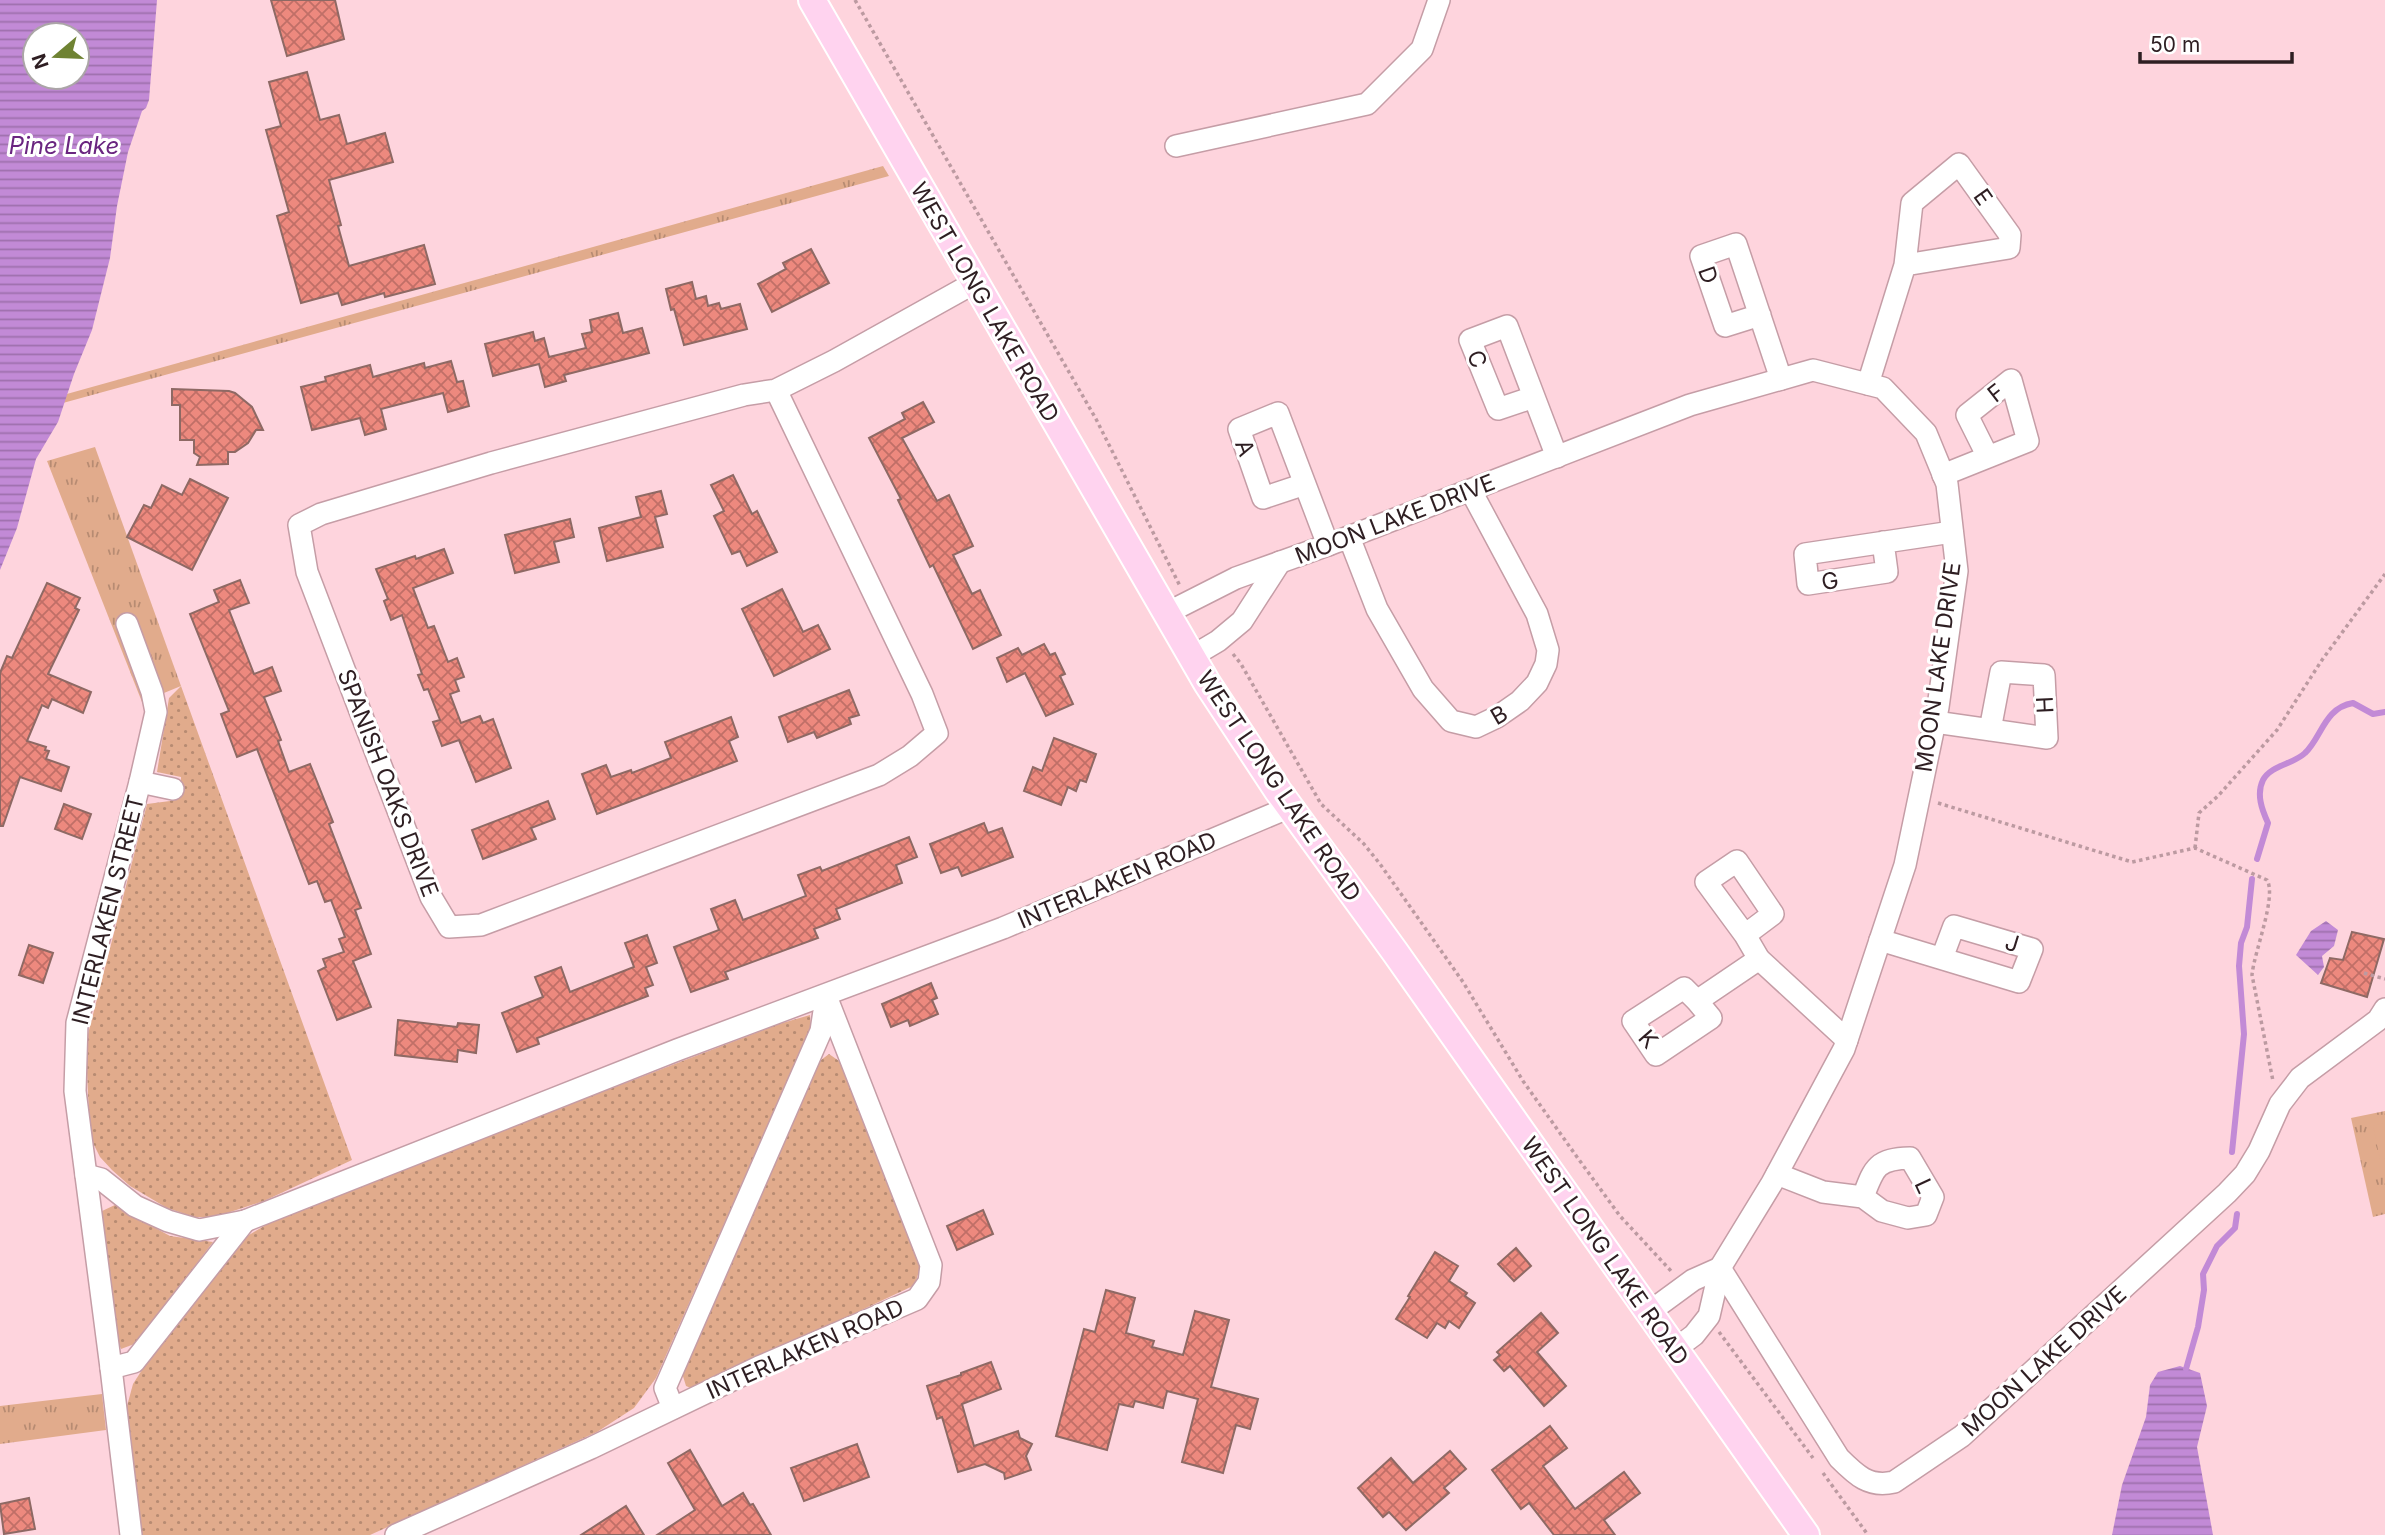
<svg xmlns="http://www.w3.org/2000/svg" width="2385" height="1535" font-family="Inter,sans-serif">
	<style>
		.grass { fill: url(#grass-dots) }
		.park { fill: url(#park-tufts) }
		.garden { fill: #e1ab8c }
		.water { fill: url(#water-rules); fill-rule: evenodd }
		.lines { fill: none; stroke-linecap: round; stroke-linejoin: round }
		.stream { stroke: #c28ad6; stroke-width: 6 }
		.building { fill: url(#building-cross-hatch); stroke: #8e6964; stroke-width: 2 }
		.minor-casing { stroke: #c59da6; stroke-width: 24 }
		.major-casing { stroke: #fff; stroke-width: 30 }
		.path { stroke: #bc9aa1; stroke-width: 3.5; stroke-dasharray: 3.5 3.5; stroke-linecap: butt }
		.minor { stroke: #fff; stroke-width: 21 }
		.major { stroke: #ffd3ef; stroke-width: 26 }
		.labels { text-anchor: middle; stroke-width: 6; stroke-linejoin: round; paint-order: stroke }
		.street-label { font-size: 23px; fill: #2e1e22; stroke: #fff }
		.water-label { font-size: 24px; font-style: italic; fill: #6a2580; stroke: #fff }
	</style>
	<defs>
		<pattern id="grass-dots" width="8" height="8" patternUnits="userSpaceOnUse" patternTransform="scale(1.75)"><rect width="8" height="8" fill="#e1ab8c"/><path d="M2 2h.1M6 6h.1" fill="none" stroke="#b78b72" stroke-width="1.8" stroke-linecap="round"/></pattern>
		<pattern id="park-tufts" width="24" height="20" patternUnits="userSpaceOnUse" patternTransform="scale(1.75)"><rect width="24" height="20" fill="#e1ab8c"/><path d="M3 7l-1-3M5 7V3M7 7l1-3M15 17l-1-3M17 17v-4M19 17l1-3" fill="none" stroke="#b78b72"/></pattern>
		<pattern id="water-rules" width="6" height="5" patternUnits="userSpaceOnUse" patternTransform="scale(1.75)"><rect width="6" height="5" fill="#c28ad6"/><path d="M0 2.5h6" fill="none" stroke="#9e70ad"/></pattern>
		<pattern id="building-cross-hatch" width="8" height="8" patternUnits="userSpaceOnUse" patternTransform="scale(1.75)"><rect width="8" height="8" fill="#ed897e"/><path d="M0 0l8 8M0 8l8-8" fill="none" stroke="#c06f67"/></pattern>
	</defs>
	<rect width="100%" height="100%" fill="#fed4dd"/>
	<!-- grass -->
	<g class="grass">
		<path d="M181,686L352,1160L264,1201L215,1217H194L167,1208L130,1186L112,1170L100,1157L90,1137L86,1051L88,1034L147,804L170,801L181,794V777L157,772L169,698Z"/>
		<path d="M810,1015L811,1027L656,1378L634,1408L597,1432L370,1535H138L124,1417L133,1384L149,1359L226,1257L249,1235L284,1214L779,1024Z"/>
		<path d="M829,1054L842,1063L919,1251V1271L915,1285L693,1389L686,1386L682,1373L765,1186L817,1063Z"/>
		<path d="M117,1204L137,1218L170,1236L213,1242L137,1343L121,1349L115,1334L100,1212Z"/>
	</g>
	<!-- park -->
	<g class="park">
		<path d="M883,166L889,176L52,406L56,397Z"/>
		<path d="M95,447L181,686L142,702L47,461Z"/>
		<path d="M2385,1111V1214L2373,1217L2351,1118Z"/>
		<path d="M102,1394L106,1430L0,1444V1406Z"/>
	</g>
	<!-- garden -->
	<path class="garden" d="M2385,1123V1158L2380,1159L2373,1126Z"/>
	<!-- water -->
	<g class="water">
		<path d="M0,0H157L149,100L146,108L142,111L128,152L117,206L110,258L92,330L74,374L58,422L36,459L17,528L0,570ZM77,35V77H35V35Z"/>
		<path d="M2326,921L2338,930L2334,946L2322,956L2324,967L2318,975L2296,955L2311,931Z"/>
		<path d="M2180,1366L2200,1373L2207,1406L2197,1447L2213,1535H2112L2122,1485L2146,1417L2150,1385L2158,1372Z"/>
	</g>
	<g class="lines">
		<!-- stream -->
		<g class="stream">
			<path d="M2257,859L2268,823C2262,810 2256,794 2263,780C2271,765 2294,764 2305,753C2322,737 2324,708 2353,703L2373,714L2385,712"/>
			<path d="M2232,1152L2244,1034L2239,966L2241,943L2247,927L2252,879"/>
			<path d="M2186,1369L2198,1327L2204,1290L2203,1274L2217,1246L2235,1228L2237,1214"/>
		</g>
	</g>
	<!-- building -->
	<g class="building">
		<path d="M271,0H335L344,39L287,56Z"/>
		<path d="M307,72L320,120L339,115L347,144L385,133L393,162L329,180L341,225L338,226L349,266L424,245L435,284L385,297L384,293L342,305L338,293L301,303L277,216L289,212L266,130L281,126L269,82Z"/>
		<path d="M811,249L829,283L772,312L758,284L786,269L783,263Z"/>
		<path d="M692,282L696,299L706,296L708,306L719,303L721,309L740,304L747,329L684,345L674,309L671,310L666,289Z"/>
		<path d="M618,313L623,333L642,328L649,353L564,375L566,381L545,387L539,364L493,376L485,344L533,332L535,341L544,338L549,357L586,348L582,334L592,332L590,320Z"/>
		<path d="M451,361L457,382L463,381L469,406L448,412L443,393L381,409L386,429L365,435L360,418L312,430L301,387L326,381L325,377L370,365L373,377L424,363L425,368Z"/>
		<path d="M172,389L229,391L235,393L252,407L263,430H256L248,443L235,452H228V464L197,465L200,457L194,453V440H180V405H172Z"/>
		<path d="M923,402L934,422L902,438L937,501L949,495L973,546L953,555L972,594L980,590L1001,635L973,649L933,565L930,567L898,500L901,499L869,438L905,419L902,413Z"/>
		<path d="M733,475L752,514L757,511L777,552L747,566L740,551L732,554L714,516L724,511L711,485Z"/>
		<path d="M190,479L228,498L192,570L127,537L144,505L151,508L162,485L182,495Z"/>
		<path d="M661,491L667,514L655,517L663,547L607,561L599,528L641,517L636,497Z"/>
		<path d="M570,519L574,537L554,542L559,562L515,573L505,535Z"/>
		<path d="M444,549L453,573L413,588L428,628L434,626L448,662L457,658L464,677L455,680L459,691L450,694L461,723L480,716L483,723L493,719L511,768L476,782L459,740L442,746L433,722L440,720L428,689L424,690L418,675L422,674L402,615L391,620L384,601L388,599L376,569L415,556L416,559Z"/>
		<path d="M240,580L249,603L229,610L254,674L272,667L281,691L264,697L281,740L278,741L289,772L310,764L333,822L329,824L361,908L355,910L371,954L353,961L371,1007L337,1020L318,971L326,967L323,959L344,952L339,939L345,937L331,900L325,902L317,881L309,884L257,749L237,757L221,714L229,711L190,614L219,602L214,590Z"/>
		<path d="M47,583L80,598L75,608L79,610L48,674L91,692L83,713L52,699L48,708L42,705L27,741L46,747L45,750L49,751L46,759L69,767L61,791L20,777L3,826H0V673L7,656L12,658Z"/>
		<path d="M782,589L803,632L818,625L830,649L774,676L742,609Z"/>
		<path d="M1044,644L1050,655L1055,653L1065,674L1060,676L1073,704L1046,716L1025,673L1007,682L997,658L1018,648L1022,655Z"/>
		<path d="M849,690L859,715L849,718L851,724L817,738L814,732L788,742L779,717Z"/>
		<path d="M731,717L738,737L729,741L737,761L597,814L582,774L606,765L611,777L631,770L632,773L671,758L665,742Z"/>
		<path d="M1054,738L1096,754L1086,782L1080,780L1076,791L1068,787L1061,805L1024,791L1033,767L1042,771Z"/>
		<path d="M548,801L555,819L531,828L536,839L483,859L472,830Z"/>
		<path d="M64,804L91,814L82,839L55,829Z"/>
		<path d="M984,823L988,833L1002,828L1013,857L962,876L958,867L941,873L930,844Z"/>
		<path d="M909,837L917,857L896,865L902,883L836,909L840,919L814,929L818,938L725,972L728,979L691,992L674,947L719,930L711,909L735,900L743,920L806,896L798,875L820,867L822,871Z"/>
		<path d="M2352,932L2384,939L2367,997L2321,983L2330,958L2343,960Z"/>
		<path d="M647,935L657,963L646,967L653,985L645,988L648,996L537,1038L539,1044L517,1052L502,1013L543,997L535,977L561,967L570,992L634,967L625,943Z"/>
		<path d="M29,945L53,953L43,983L19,975Z"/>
		<path d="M931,983L937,998L932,1000L938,1014L910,1026L908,1020L891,1027L882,1004Z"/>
		<path d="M398,1020L457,1027L458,1023L479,1025L476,1053L458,1050L457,1062L395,1055Z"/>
		<path d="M983,1210L993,1234L957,1250L947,1226Z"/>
		<path d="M1516,1248L1531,1266L1514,1281L1498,1264Z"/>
		<path d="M1435,1252L1458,1266L1449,1281L1467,1293L1465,1296L1475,1303L1459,1328L1449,1321L1445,1328L1437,1323L1427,1338L1396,1319L1410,1297L1408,1296Z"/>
		<path d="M1106,1290L1135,1298L1126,1333L1154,1341L1152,1347L1183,1355L1195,1311L1229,1320L1211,1387L1258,1399L1250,1429L1236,1425L1223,1473L1182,1462L1198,1399L1167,1391L1163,1408L1135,1401L1133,1407L1119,1404L1107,1450L1056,1436L1084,1329L1095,1332Z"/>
		<path d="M1541,1313L1558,1333L1537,1352L1566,1386L1544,1406L1510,1366L1504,1371L1494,1360L1500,1355L1497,1352Z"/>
		<path d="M991,1362L1001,1389L962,1404L974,1446L1018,1431L1020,1438L1032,1444L1026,1456L1031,1470L1005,1479L1004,1473L985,1464L958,1472L942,1417L937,1419L927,1386L961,1375V1373Z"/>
		<path d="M1550,1426L1567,1448L1543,1466L1575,1509L1624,1472L1640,1493L1604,1520L1615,1535H1554L1529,1503L1521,1509L1492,1470Z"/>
		<path d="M857,1444L869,1477L804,1501L791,1468Z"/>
		<path d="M690,1450L722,1506L743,1493L750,1505L753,1504L771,1535H657L695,1510L668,1463Z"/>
		<path d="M1450,1451L1466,1469L1444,1488L1449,1493L1406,1530L1389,1512L1383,1517L1358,1488L1391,1458L1413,1483Z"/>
		<path d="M29,1498L35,1529L4,1534L0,1504Z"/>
		<path d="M626,1506L644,1535H581Z"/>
	</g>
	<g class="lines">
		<!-- minor casing -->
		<g class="minor-casing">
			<g id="minor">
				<path d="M1176,146L1367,104L1422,49L1439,0"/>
				<path d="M1760,315L1725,326L1701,256L1736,244L1781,379"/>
				<path d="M1868,384L1905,265L2009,248L2010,235L1959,164L1912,203L1905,265"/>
				<path d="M776,390L922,694L937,733L910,756L879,775L481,925L449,927L431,897L307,572L299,525L321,514L491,463L744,395L776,390L834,361L974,283"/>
				<path d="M1534,397L1498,409L1470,340L1507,326L1557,457"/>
				<path d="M1943,475L2028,441L2011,380L1967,415L1988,457"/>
				<path d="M1305,484L1263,498L1239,429L1278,413L1328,545"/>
				<path d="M1349,537L1377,609L1423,689L1451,721L1476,727L1497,717L1520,701L1537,683L1546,664L1548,650L1537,614L1471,491"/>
				<path d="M1883,542L1887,572L1808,584L1805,554L1952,532"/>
				<path d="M1165,614L1236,578L1328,545L1690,405L1813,370L1883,388L1926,433L1947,484L1957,571L1938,707L1905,865L1844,1049L1772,1183L1720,1268L1709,1316L1694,1335L1674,1350"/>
				<path d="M1191,657L1218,641L1242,621L1280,562"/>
				<path d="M1935,722L2047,738L2044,675L2001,672L1990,730"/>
				<path d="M140,782L173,789"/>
				<path d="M1745,935L1706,882L1737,861L1773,914L1745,935L1759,959L1847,1040"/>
				<path d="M1880,940L2019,982L2032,949L1954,926L1942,958"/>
				<path d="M1697,1001L1711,1018L1656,1055L1633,1021L1684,988L1697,1001L1759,959"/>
				<path d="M1777,1174L1823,1192L1863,1197L1882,1211L1908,1218L1926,1215L1933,1197L1910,1158C1876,1159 1874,1168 1863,1197"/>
				<path d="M86,1175L101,1179L135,1206L168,1221L199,1230L245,1221L677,1050L1003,928L1290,807"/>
				<path d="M1720,1268L1839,1458C1856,1475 1869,1488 1894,1482L1962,1436L2227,1193L2245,1174L2259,1151L2280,1104L2300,1078L2378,1020L2385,1009"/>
				<path d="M1648,1313L1693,1280L1720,1268"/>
				<path d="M111,1368L75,1091L77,1023L140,782L156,712L152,692L127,624"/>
				<path d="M673,1408L665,1388L821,1031L826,998"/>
				<path d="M131,1535L111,1368L134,1362L245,1221"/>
				<path d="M396,1535L591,1448L759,1367L917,1299L929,1282L931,1265L826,996"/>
			</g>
		</g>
		<!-- major casing -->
		<g class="major-casing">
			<path id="major" d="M812,0L1207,683L1278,791L1395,952L1806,1535"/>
		</g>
		<!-- path -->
		<g class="path">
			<path d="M855,0L1096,419L1180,586"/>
			<path d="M1233,654L1241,664L1321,804L1364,844L1380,864L1463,982L1523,1081L1577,1157L1620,1216L1672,1272"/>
			<path d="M1938,803L2132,862L2195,848L2267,880C2277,897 2254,952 2252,975L2273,1081"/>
			<path d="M2195,848L2199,813L2218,796L2277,730L2322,660L2385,574"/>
			<path d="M2364,973L2385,979"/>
			<path d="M1719,1332L1813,1458"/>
			<path d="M1823,1473L1868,1535"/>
		</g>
		<!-- minor -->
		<use href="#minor" class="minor"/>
		<!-- major -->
		<use href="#major" class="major"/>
	</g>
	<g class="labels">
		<!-- street labels -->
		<g class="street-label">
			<text transform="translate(1983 197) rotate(55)" y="8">E</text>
			<text transform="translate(1708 275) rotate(71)" y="8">D</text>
			<text transform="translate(985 302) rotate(60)" y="8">WEST LONG LAKE ROAD</text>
			<text transform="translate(1477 359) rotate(68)" y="8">C</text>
			<text transform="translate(1996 393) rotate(-38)" y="8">F</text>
			<text transform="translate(1245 448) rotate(70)" y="8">A</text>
			<text transform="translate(1395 519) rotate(-21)" y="8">MOON LAKE DRIVE</text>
			<text transform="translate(1830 581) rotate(-9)" y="8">G</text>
			<text transform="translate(1938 667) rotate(-82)" y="8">MOON LAKE DRIVE</text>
			<text transform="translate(2045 705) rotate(-93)" y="8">H</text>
			<text transform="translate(1499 715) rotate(-30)" y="8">B</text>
			<text transform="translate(388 783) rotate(69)" y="8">SPANISH OAKS DRIVE</text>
			<text transform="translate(1279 786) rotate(56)" y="8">WEST LONG LAKE ROAD</text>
			<text transform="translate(1117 880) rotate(-23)" y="8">INTERLAKEN ROAD</text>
			<text transform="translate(108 910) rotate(-76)" y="8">INTERLAKEN STREET</text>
			<text transform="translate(2012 943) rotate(17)" y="8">J</text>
			<text transform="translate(1648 1039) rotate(49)" y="8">K</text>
			<text transform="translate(1924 1186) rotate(65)" y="8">L</text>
			<text transform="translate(1605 1251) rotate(55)" y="8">WEST LONG LAKE ROAD</text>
			<text transform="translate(805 1349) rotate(-24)" y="8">INTERLAKEN ROAD</text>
			<text transform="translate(2044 1361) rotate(-42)" y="8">MOON LAKE DRIVE</text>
		</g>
		<!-- water labels -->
		<g class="water-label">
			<text x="64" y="154">Pine Lake</text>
		</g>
	</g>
	<!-- north arrow -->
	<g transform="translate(56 56) rotate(251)"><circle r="33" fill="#ffffff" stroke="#aba5a7" stroke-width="2"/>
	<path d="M0-5L12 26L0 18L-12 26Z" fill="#6f8333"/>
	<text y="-10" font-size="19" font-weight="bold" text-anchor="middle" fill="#2e1e22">N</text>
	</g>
	<!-- scale -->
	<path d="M2140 52v10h152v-10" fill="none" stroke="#2e1e22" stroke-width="3.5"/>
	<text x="2150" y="52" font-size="21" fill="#2e1e22" stroke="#ffffff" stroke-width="5" paint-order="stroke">50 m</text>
</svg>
